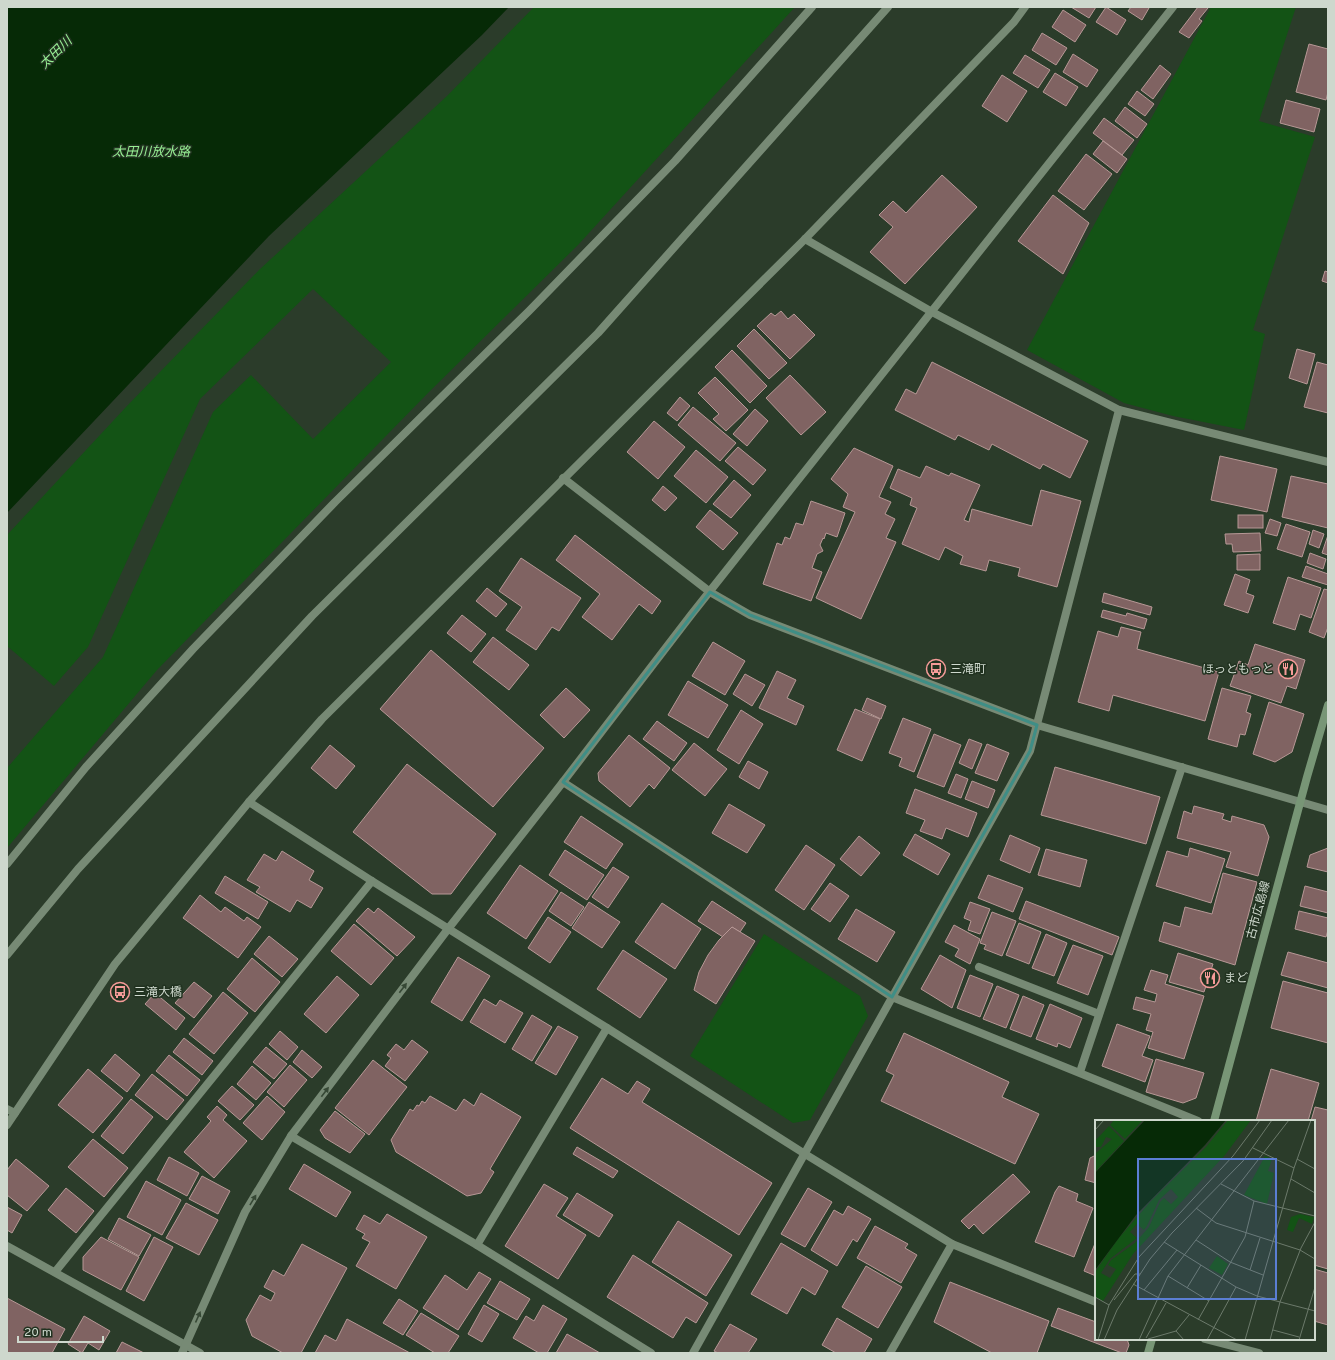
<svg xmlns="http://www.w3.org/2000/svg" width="1335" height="1360" font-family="Overpass,'Noto Sans JP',sans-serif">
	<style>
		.green { fill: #135315 }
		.water { fill: #062a06 }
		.building { fill: #806362; stroke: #b79896 }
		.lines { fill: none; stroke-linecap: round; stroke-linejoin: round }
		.service { stroke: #778a75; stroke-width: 8 }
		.minor { stroke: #778a75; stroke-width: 8 }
		.tertiary { stroke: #778a75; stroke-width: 8 }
		.secondary { stroke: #789676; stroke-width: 8 }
		.oneway { fill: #364835 }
		.marked { fill: none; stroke: #3f8e86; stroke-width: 3; stroke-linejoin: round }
		.labels { text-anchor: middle; stroke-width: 3; stroke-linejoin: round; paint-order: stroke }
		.poi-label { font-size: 12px; fill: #ced8cd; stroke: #213220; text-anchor: start }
		.street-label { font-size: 12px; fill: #ced8cd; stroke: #213220 }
		.water-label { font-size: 13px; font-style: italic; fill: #97f094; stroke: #213220 }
		.inset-road { fill: none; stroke: #6c7a6b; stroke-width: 1 }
		.view { fill: #5b7ed4; fill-opacity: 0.15; stroke: #5b7ed4; stroke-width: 2 }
		.inset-edge { fill: none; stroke: #ced8cd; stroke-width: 2 }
	</style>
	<rect width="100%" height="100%" fill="#2b3c2a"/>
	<!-- green -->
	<g class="green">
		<path d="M534,7H795L578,245L428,393L157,670L7,848V768L103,657L213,412L251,375L313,439L391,362L313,289L200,399L88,647L54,686L7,646V535L126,407L259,270L447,96Z"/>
		<path d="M1211,7H1296L1259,121L1315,137L1253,330L1265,334L1244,430L1173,416L1124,403L1027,350Z"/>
		<path d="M764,934L860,996L868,1016L810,1120L793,1123L690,1056Z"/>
	</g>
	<!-- water -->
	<path class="water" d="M7,7H509L482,35L269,236L7,513Z"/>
	<!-- building -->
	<g class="building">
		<path d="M1071,7H1096L1089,18Z"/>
		<path d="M1106,7L1126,20L1117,35L1096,22Z"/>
		<path d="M1131,7H1147L1149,8L1142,20L1128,11Z"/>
		<path d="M1198,7H1206L1208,8L1199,19L1202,21L1189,38L1179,32Z"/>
		<path d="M1063,10L1086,25L1075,42L1052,27Z"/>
		<path d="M1042,33L1067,48L1056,65L1032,50Z"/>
		<path d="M1309,44L1328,49V92L1326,100L1296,92Z"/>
		<path d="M1073,54L1098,70L1087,87L1063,72Z"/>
		<path d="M1025,55L1050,70L1038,88L1013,73Z"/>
		<path d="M1160,65L1171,74L1153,99L1141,90Z"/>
		<path d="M1055,73L1078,87L1066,106L1043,92Z"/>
		<path d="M1002,75L1027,91L1007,122L982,106Z"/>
		<path d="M1137,91L1154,104L1145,116L1128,104Z"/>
		<path d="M1286,100L1320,109L1314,132L1280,123Z"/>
		<path d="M1125,107L1147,124L1137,138L1115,121Z"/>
		<path d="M1104,118L1134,140L1122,155L1093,133Z"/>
		<path d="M1103,141L1127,159L1117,173L1093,154Z"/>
		<path d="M1086,154L1112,174L1084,210L1058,191Z"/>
		<path d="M942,175L977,207L905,284L870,252L893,227L879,215L893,201L906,213Z"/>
		<path d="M1053,195L1089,223L1063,274L1018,241Z"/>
		<path d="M1325,271L1328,272V283L1322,281Z"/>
		<path d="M781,311L788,319L794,314L815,335L790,359L757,326L771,313L775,316Z"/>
		<path d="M754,329L787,363L769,379L737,346Z"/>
		<path d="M1297,349L1315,354L1307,384L1289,378Z"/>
		<path d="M732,350L767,386L750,403L715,367Z"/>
		<path d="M932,362L1088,441L1070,478L1043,464L1040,469L992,444L989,450L958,435L955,440L895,410L906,389L916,394Z"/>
		<path d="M1317,362L1328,365V413L1304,407Z"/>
		<path d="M790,375L826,412L801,435L766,398Z"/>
		<path d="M715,377L748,410L726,431L713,419L719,414L698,393Z"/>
		<path d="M680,397L690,406L677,421L667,413Z"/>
		<path d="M693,407L736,443L720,461L678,425Z"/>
		<path d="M755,409L768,421L747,446L733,434Z"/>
		<path d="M654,421L685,447L658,479L627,452Z"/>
		<path d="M738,447L766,470L753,485L725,461Z"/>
		<path d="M854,448L893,466L879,497L891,502L885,514L895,519L886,538L896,542L861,619L816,598L855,512L843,507L848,494L831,479Z"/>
		<path d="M696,450L728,477L706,503L674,476Z"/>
		<path d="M1220,456L1277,469L1267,512L1211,500Z"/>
		<path d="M926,466L949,476L951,473L980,485L964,520L969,522L972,509L1032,526L1041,490L1081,501L1057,587L1018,576L1020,568L989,560L986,571L960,564L963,556L945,547L939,560L902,544L917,508L910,505L912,498L890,488L898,469L920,478Z"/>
		<path d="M1291,476L1328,484V528L1282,517Z"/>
		<path d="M734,480L751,495L731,518L713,504Z"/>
		<path d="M663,486L677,498L665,511L652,500Z"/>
		<path d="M811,501L845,513L837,537L826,533L824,539L823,538L820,545L823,551L817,554L812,568L822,572L811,601L763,584L777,543L782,545L785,537L790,539L796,523L803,525Z"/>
		<path d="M710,510L738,533L723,550L696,527Z"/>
		<rect x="1238" y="515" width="25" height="13"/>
		<path d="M1270,519L1281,523L1277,536L1265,533Z"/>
		<path d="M1286,524L1310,532L1302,557L1277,549Z"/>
		<path d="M1313,530L1324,534L1319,548L1309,544Z"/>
		<path d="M1260,533L1261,551L1233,552L1232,544H1226L1225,534Z"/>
		<path d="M575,535L661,601L652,614L639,604L612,640L582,617L600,594L556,560Z"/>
		<path d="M1328,535V555L1322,553Z"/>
		<path d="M1310,553L1326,559L1323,569L1307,563Z"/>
		<path d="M1260,554V570H1237V555Z"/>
		<path d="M521,558L581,598L559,631L552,627L536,650L506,630L522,607L499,591Z"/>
		<path d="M1306,566L1328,574V585L1302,577Z"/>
		<path d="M1235,574L1250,580L1246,593L1254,596L1248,613L1224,605Z"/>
		<path d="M1288,577L1321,588L1311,618L1300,614L1295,630L1273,623Z"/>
		<path d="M487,588L507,604L496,617L476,601Z"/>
		<path d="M1324,589L1328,590V627L1324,638L1309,632Z"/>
		<path d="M1104,593L1152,607L1150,615L1102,602Z"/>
		<path d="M1103,610L1126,616L1127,613L1147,619L1144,629L1101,617Z"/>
		<path d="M462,615L486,634L471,652L447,633Z"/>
		<path d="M1121,627L1141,632L1137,649L1219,672L1205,721L1113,695L1109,711L1078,702L1098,631L1118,637Z"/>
		<path d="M493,637L529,665L509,690L473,662Z"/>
		<path d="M713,642L745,661L725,695L692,676Z"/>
		<path d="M1255,644L1305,660L1296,689L1287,686L1281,703L1230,686L1239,661L1248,665Z"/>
		<path d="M431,650L544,748L493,807L380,709Z"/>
		<path d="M777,671L796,680L787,698L804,706L796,725L759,708Z"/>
		<path d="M745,674L765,685L752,706L733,694Z"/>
		<path d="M688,681L728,705L708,738L668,715Z"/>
		<path d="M566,688L590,710L564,738L540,715Z"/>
		<path d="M1222,688L1251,696L1246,712L1251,714L1245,735L1240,734L1237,747L1208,739Z"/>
		<path d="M867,698L886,706L881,719L862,710Z"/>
		<path d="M1269,702L1304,714L1292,752L1275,762L1253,754Z"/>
		<path d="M855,709L880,719L862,761L837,750Z"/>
		<path d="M741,710L763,724L739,764L717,750Z"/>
		<path d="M903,718L931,729L914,772L899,766L902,758L889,753Z"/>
		<path d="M657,721L687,743L674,761L643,739Z"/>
		<path d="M934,734L961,745L944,787L917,777Z"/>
		<path d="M629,735L670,768L654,789L649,784L630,807L599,781L598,773Z"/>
		<path d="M969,739L982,744L972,769L959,763Z"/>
		<path d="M694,743L727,769L705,796L672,770Z"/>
		<path d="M987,744L1009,753L997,781L975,773Z"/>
		<path d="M330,745L355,766L336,789L311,768Z"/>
		<path d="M748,761L768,772L759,789L739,777Z"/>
		<path d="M407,764L496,834L451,894H432L353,832Z"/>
		<path d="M1055,767L1160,797L1146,844L1041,815Z"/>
		<path d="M956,774L968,779L961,798L948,793Z"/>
		<path d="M972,781L995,790L988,808L965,799Z"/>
		<path d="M915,789L977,813L968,837L946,828L942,839L920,831L925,820L906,813Z"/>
		<path d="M729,804L765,825L747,853L712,833Z"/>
		<path d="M1194,806L1224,814L1222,819L1231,822L1232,816L1264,825L1269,837L1258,876L1226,867L1231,852L1177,838L1184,811L1192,814Z"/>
		<path d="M581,816L623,844L606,869L564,842Z"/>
		<path d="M915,834L950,854L938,875L903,855Z"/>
		<path d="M1010,835L1040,848L1030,873L1000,860Z"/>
		<path d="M859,836L880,853L861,876L840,859Z"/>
		<path d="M806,845L835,865L804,910L775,890Z"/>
		<path d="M1190,848L1225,859L1211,903L1156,886L1167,851L1188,857Z"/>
		<path d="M1328,848V872L1307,867L1310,855Z"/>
		<path d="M1046,849L1087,860L1080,887L1038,875Z"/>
		<path d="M565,850L604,875L587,900L549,875Z"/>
		<path d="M282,851L314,871L309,880L323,888L311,908L297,900L290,912L256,892L260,887L247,880L264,854L276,861Z"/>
		<path d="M520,865L558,891L526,939L487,913Z"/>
		<path d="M613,867L629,877L608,908L592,897Z"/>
		<path d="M1223,873L1257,882L1235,965L1159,941L1164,922L1180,927L1185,907L1212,914Z"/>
		<path d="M988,875L1023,888L1013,912L978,898Z"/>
		<path d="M225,876L268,902L258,919L215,893Z"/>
		<path d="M830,883L849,896L830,922L811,909Z"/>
		<path d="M1305,886L1328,892V913L1300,906Z"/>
		<path d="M561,892L584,907L571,926L549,911Z"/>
		<path d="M200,895L221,912L225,907L244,921L247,917L261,927L238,958L183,918Z"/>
		<path d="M712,901L746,923L740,932L732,927L723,937L698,921Z"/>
		<path d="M1026,901L1119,937L1112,955L1019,919Z"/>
		<path d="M589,902L620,922L602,948L572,928Z"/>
		<path d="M970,902L990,909L980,934L968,930L971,921L964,918Z"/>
		<path d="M662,903L701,929L675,969L635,942Z"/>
		<path d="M368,908L374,913L378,908L415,937L397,956L356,921Z"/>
		<path d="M856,909L895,932L877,962L838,939Z"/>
		<path d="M1299,911L1328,918V930L1326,937L1295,929Z"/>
		<path d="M992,912L1016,921L1002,956L984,949L986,945L980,943Z"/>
		<path d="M548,917L571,932L550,963L528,948Z"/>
		<path d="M1019,923L1041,932L1029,964L1006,955Z"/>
		<path d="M354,924L394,958L371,985L331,951Z"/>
		<path d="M954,925L980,939L970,964L955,956L959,949L945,942Z"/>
		<path d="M732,927L755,941L716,1004L694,990L699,972L708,955L719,940Z"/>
		<path d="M1046,934L1067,943L1054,976L1032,968Z"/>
		<path d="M269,936L298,959L282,977L254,954Z"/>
		<path d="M1073,945L1103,956L1088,995L1057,983Z"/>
		<path d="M623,950L667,979L640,1018L597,989Z"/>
		<path d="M1288,952L1328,963V988L1281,975Z"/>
		<path d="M1178,953L1213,964L1204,992L1169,982Z"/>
		<path d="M940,955L966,970L952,1008L921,989Z"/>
		<path d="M458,957L490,976L462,1021L431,1002Z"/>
		<path d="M252,958L280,982L255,1012L227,989Z"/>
		<path d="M1151,970L1168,975L1165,984L1204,996L1184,1059L1148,1048L1153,1032L1146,1030L1151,1014L1133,1009L1136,997L1155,1002L1157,994L1144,990Z"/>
		<path d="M970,975L993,984L980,1017L957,1008Z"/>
		<path d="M337,976L359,995L326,1033L304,1014Z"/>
		<path d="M1283,981L1328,993V1043L1271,1028Z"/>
		<path d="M194,982L212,996L194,1018L175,1003Z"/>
		<path d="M997,986L1019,995L1006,1028L983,1019Z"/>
		<path d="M223,992L248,1013L214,1054L189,1034Z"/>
		<path d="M155,993L185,1018L176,1030L145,1004Z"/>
		<path d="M1023,996L1044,1005L1031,1037L1010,1029Z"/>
		<path d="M484,999L496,1006L500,1000L523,1013L505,1043L470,1022Z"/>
		<path d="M1050,1004L1082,1018L1070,1048L1058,1043L1057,1047L1036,1039Z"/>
		<path d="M532,1015L552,1027L532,1061L512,1049Z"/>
		<path d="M1117,1024L1150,1036L1142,1056L1153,1060L1145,1082L1102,1066Z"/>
		<path d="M558,1026L578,1037L556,1075L535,1063Z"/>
		<path d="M280,1031L298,1047L287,1060L269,1044Z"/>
		<path d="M904,1033L1009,1082L1002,1097L1039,1114L1015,1164L881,1101L894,1075L886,1071Z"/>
		<path d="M184,1038L213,1061L202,1075L173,1052Z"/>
		<path d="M412,1040L428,1052L405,1081L385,1066L391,1058L387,1055L396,1044L404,1050Z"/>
		<path d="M266,1047L287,1064L274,1079L253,1062Z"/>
		<path d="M302,1050L322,1067L312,1078L293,1062Z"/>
		<path d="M115,1054L140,1075L127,1092L101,1071Z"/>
		<path d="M169,1055L200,1080L187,1096L156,1071Z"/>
		<path d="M1156,1059L1204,1073L1196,1098L1183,1103L1146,1092Z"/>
		<path d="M373,1060L407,1087L369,1135L335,1108Z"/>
		<path d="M290,1065L307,1080L284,1107L267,1092Z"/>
		<path d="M252,1066L271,1083L256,1100L237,1084Z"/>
		<path d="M88,1069L123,1098L93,1133L58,1105Z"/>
		<path d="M1271,1069L1319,1083L1308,1121H1256Z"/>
		<path d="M152,1074L184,1100L167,1120L135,1095Z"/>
		<path d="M602,1078L628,1094L637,1081L650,1089L642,1102L772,1183L739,1235L570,1128Z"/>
		<path d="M232,1086L254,1105L240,1120L218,1101Z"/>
		<path d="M481,1093L521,1117L490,1169L494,1172L481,1193L467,1196L396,1152L391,1140L410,1109L413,1111L417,1105L419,1106L422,1101L425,1103L430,1096L456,1111L464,1099L474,1106Z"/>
		<path d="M267,1096L285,1112L262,1140L243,1123Z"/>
		<path d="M131,1099L153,1117L123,1154L101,1136Z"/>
		<path d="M217,1106L227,1115L223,1120L247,1141L214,1178L184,1152L211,1121L207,1117Z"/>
		<path d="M1315,1107L1328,1110V1269L1314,1265V1121H1311Z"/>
		<path d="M335,1111L365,1134L350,1153L325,1138L320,1130Z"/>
		<path d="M93,1139L128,1168L104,1197L68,1167Z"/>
		<path d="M577,1147L618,1171L613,1178L573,1154Z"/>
		<path d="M1096,1155V1183L1085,1180L1090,1158Z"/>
		<path d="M169,1157L199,1173L187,1196L157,1180Z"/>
		<path d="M16,1159L49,1186L27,1211L7,1195V1170Z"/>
		<path d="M304,1164L351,1192L336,1217L289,1189Z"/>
		<path d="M1013,1174L1030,1192L983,1234L974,1224L969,1229L961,1221Z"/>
		<path d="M202,1176L230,1191L218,1214L189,1199Z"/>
		<path d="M146,1181L181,1200L162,1235L127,1217Z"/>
		<path d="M544,1184L568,1198L556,1216L586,1235L558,1279L505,1246Z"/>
		<path d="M1059,1186L1078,1194L1076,1201L1093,1208L1074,1257L1035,1242L1055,1192Z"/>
		<path d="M66,1188L94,1211L76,1233L48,1210Z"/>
		<path d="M808,1188L832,1202L805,1247L781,1234Z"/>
		<path d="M577,1193L613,1215L599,1237L563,1215Z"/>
		<path d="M186,1203L218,1220L199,1255L166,1238Z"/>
		<path d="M848,1206L871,1219L857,1242L853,1239L837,1266L811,1250L834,1210L843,1215Z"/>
		<path d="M7,1207L22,1215L12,1233L7,1230Z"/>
		<path d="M387,1214L427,1237L396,1289L356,1266L370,1242L362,1238L365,1234L356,1229L364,1215L380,1224Z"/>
		<path d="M119,1218L151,1235L139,1256L108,1239Z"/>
		<path d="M678,1221L732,1255L706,1296L652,1262Z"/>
		<path d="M875,1226L908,1244L905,1248L917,1255L901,1283L857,1258Z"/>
		<path d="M101,1237L139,1257L121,1290L83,1270V1257Z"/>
		<path d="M154,1237L173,1247L144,1301L126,1291Z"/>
		<path d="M1096,1241V1276L1084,1271Z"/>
		<path d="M781,1243L828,1271L815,1295L802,1287L787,1314L751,1294Z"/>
		<path d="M302,1244L347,1268L301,1353H283L252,1336L246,1320L260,1295L271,1301L275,1293L264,1287L273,1270L284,1276Z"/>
		<path d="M633,1255L708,1303L696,1323L686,1317L673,1338L607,1297Z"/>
		<path d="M866,1266L902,1287L878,1328L842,1307Z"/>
		<path d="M1314,1269L1328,1273V1325L1314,1321Z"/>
		<path d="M479,1272L491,1279L458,1330L423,1308L445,1275L467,1290Z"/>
		<path d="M500,1281L530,1299L517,1320L487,1303Z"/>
		<path d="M950,1282L1049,1321L1037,1353H992L934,1322Z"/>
		<path d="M7,1298L65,1329L52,1353H7Z"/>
		<path d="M399,1299L418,1311L403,1335L383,1323Z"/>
		<path d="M484,1305L499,1314L482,1342L468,1334Z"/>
		<path d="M543,1305L567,1319L547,1353H539L513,1338L526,1316L534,1321Z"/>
		<path d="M1058,1308L1096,1322V1339H1127L1129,1345L1126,1353H1122L1051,1326Z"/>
		<path d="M421,1313L459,1336L448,1353H435L406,1335Z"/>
		<path d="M84,1316L110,1331L99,1350L88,1343L82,1353L68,1344Z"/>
		<path d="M837,1318L872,1339L864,1353H836L822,1345Z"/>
		<path d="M347,1319L410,1353H315L325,1335L336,1341Z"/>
		<path d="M730,1324L757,1339L748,1353H718L714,1351Z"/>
		<path d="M567,1334L600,1353H556Z"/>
		<path d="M122,1342L144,1353H116Z"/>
	</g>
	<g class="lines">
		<!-- service -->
		<g class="service">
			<path d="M7,864L86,767L193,649L335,502L529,311L675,161L812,7"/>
			<path d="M979,967L1099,1014"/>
		</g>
		<!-- minor -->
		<g class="minor">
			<path d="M805,239L932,312L1119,410L1328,462"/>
			<path d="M563,782L892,997L1198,1121"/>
			<path d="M249,802L372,881L607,1028L805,1154L952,1244L1096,1302"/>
			<path d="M1080,1072L1182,767"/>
			<path d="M7,1109L15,1113"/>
			<path d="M291,1136L477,1245L651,1353"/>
			<path d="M477,1245L607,1028"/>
			<path d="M7,1246L200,1353"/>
			<path d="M55,1272L372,881"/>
			<path d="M1205,1339L1259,1353"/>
			<path d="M182,1353L245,1212L291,1136L448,929L563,782L691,615L1173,7"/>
			<path d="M693,1353L1030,751L1119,410"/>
			<path d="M890,1353L952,1244"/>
		</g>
		<!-- tertiary -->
		<g class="tertiary">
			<path d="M563,478L710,592L750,615L1037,725L1328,810"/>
			<path d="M7,955L78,869L312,616L598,333L888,7"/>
			<path d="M7,1125L115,964L249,802L322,719L805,239L1014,22L1025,7"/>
		</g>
		<!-- secondary -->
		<g class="secondary">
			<path d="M1214,1121L1307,777L1328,705"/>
			<path d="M1148,1353L1152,1339"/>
		</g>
	</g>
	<!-- one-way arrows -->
	<defs><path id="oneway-solid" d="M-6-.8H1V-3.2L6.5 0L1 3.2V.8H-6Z"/></defs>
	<g class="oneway">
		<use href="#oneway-solid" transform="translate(403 988) rotate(-53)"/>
		<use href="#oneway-solid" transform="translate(325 1092) rotate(-53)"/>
		<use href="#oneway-solid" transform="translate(253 1200) rotate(-59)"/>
		<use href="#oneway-solid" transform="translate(198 1317) rotate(-66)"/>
	</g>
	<!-- marked area -->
	<path class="marked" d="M710,592L750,615L1037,725L1030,751L892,997L563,782Z"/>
	<!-- icons -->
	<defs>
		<g id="bus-ring" transform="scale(1)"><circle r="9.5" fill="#213220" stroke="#f59b98" stroke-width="1.5"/><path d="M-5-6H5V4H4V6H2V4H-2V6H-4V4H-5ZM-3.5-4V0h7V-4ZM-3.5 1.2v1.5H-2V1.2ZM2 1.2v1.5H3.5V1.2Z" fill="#f59b98"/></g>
		<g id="restaurant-ring" transform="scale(1)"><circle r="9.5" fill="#213220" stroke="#f59b98" stroke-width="1.5"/><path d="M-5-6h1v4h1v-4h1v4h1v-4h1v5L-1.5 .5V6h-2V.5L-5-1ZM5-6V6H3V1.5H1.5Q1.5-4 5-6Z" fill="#f59b98"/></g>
	</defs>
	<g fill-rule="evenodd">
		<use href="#bus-ring" x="936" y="669"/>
		<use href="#restaurant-ring" x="1288" y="669"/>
		<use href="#restaurant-ring" x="1210" y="978"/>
		<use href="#bus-ring" x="120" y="992"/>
	</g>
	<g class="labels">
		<!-- poi labels -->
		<g class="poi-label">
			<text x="950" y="673">三滝町</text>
			<text x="1274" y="673" text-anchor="end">ほっともっと</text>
			<text x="1224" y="982">まど</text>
			<text x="134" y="996">三滝大橋</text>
		</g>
		<!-- street labels -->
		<g class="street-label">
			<text transform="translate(1258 910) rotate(-75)" y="4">古市広島線</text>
		</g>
		<!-- water labels -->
		<g class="water-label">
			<text transform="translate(55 52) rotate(-44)" y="5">太田川</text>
			<text x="151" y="156">太田川放水路</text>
		</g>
	</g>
	<!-- overview -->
	<g transform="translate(1095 1120)">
		<rect width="220" height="220" fill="#2b3c2a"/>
		<path d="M19,0H48L30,19L15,5ZM133,0H156L130,35L38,134L8,181L0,177V152L23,119L56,81L111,27ZM76,69L83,77L76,84L69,78L65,82L54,107L40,123L16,140L13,145L21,149L15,158L6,153L15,139L42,118L35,112L42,104L49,110L52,106L64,80ZM14,6L29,21L0,52L1,33L17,19L11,17L6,27H0V21ZM170,36L177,39L173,51L179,53L172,84L149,75ZM205,94L219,97L217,104L204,98L198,112L192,110L196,97ZM122,136L133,144L127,155L114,148Z" fill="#135315" fill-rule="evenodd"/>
		<path d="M50,0H131L110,25L41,95L0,150V53Z" fill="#062a06"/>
		<path class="inset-road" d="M0,10L9,0M158,28L199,48M202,39L220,49M196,59L220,73M126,64L159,81L220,96M101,88L121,103L205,130L220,139M101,120L135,142L168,155M69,122L141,167L162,176L220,191M155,150L165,118M73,156L114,181M38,164L142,220M92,168L106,145M49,170L82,130M0,177L14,185M19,180L40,154H45M103,200L150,117L159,81M178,210L204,217M81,211L89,220M51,218L71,183M53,219L81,211L94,195M3,220L14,185L44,137L138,36L165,0M9,220L22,190L55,139L77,113L148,41L177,0M44,220L73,156L194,0M112,220L141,167M150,220L199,48L216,0M175,220L185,182L206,128L220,102M204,220L220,167"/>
		<path class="view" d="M43,39H181V179H43Z"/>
		<rect width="220" height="220" class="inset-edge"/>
	</g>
	<!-- border -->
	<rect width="1335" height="1360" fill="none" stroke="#ced8cd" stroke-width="16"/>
	<!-- scale -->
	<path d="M18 1336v6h85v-6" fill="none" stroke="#ced8cd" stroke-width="2"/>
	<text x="24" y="1336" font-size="12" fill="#ced8cd" stroke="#213220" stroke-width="3" paint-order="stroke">20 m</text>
</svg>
